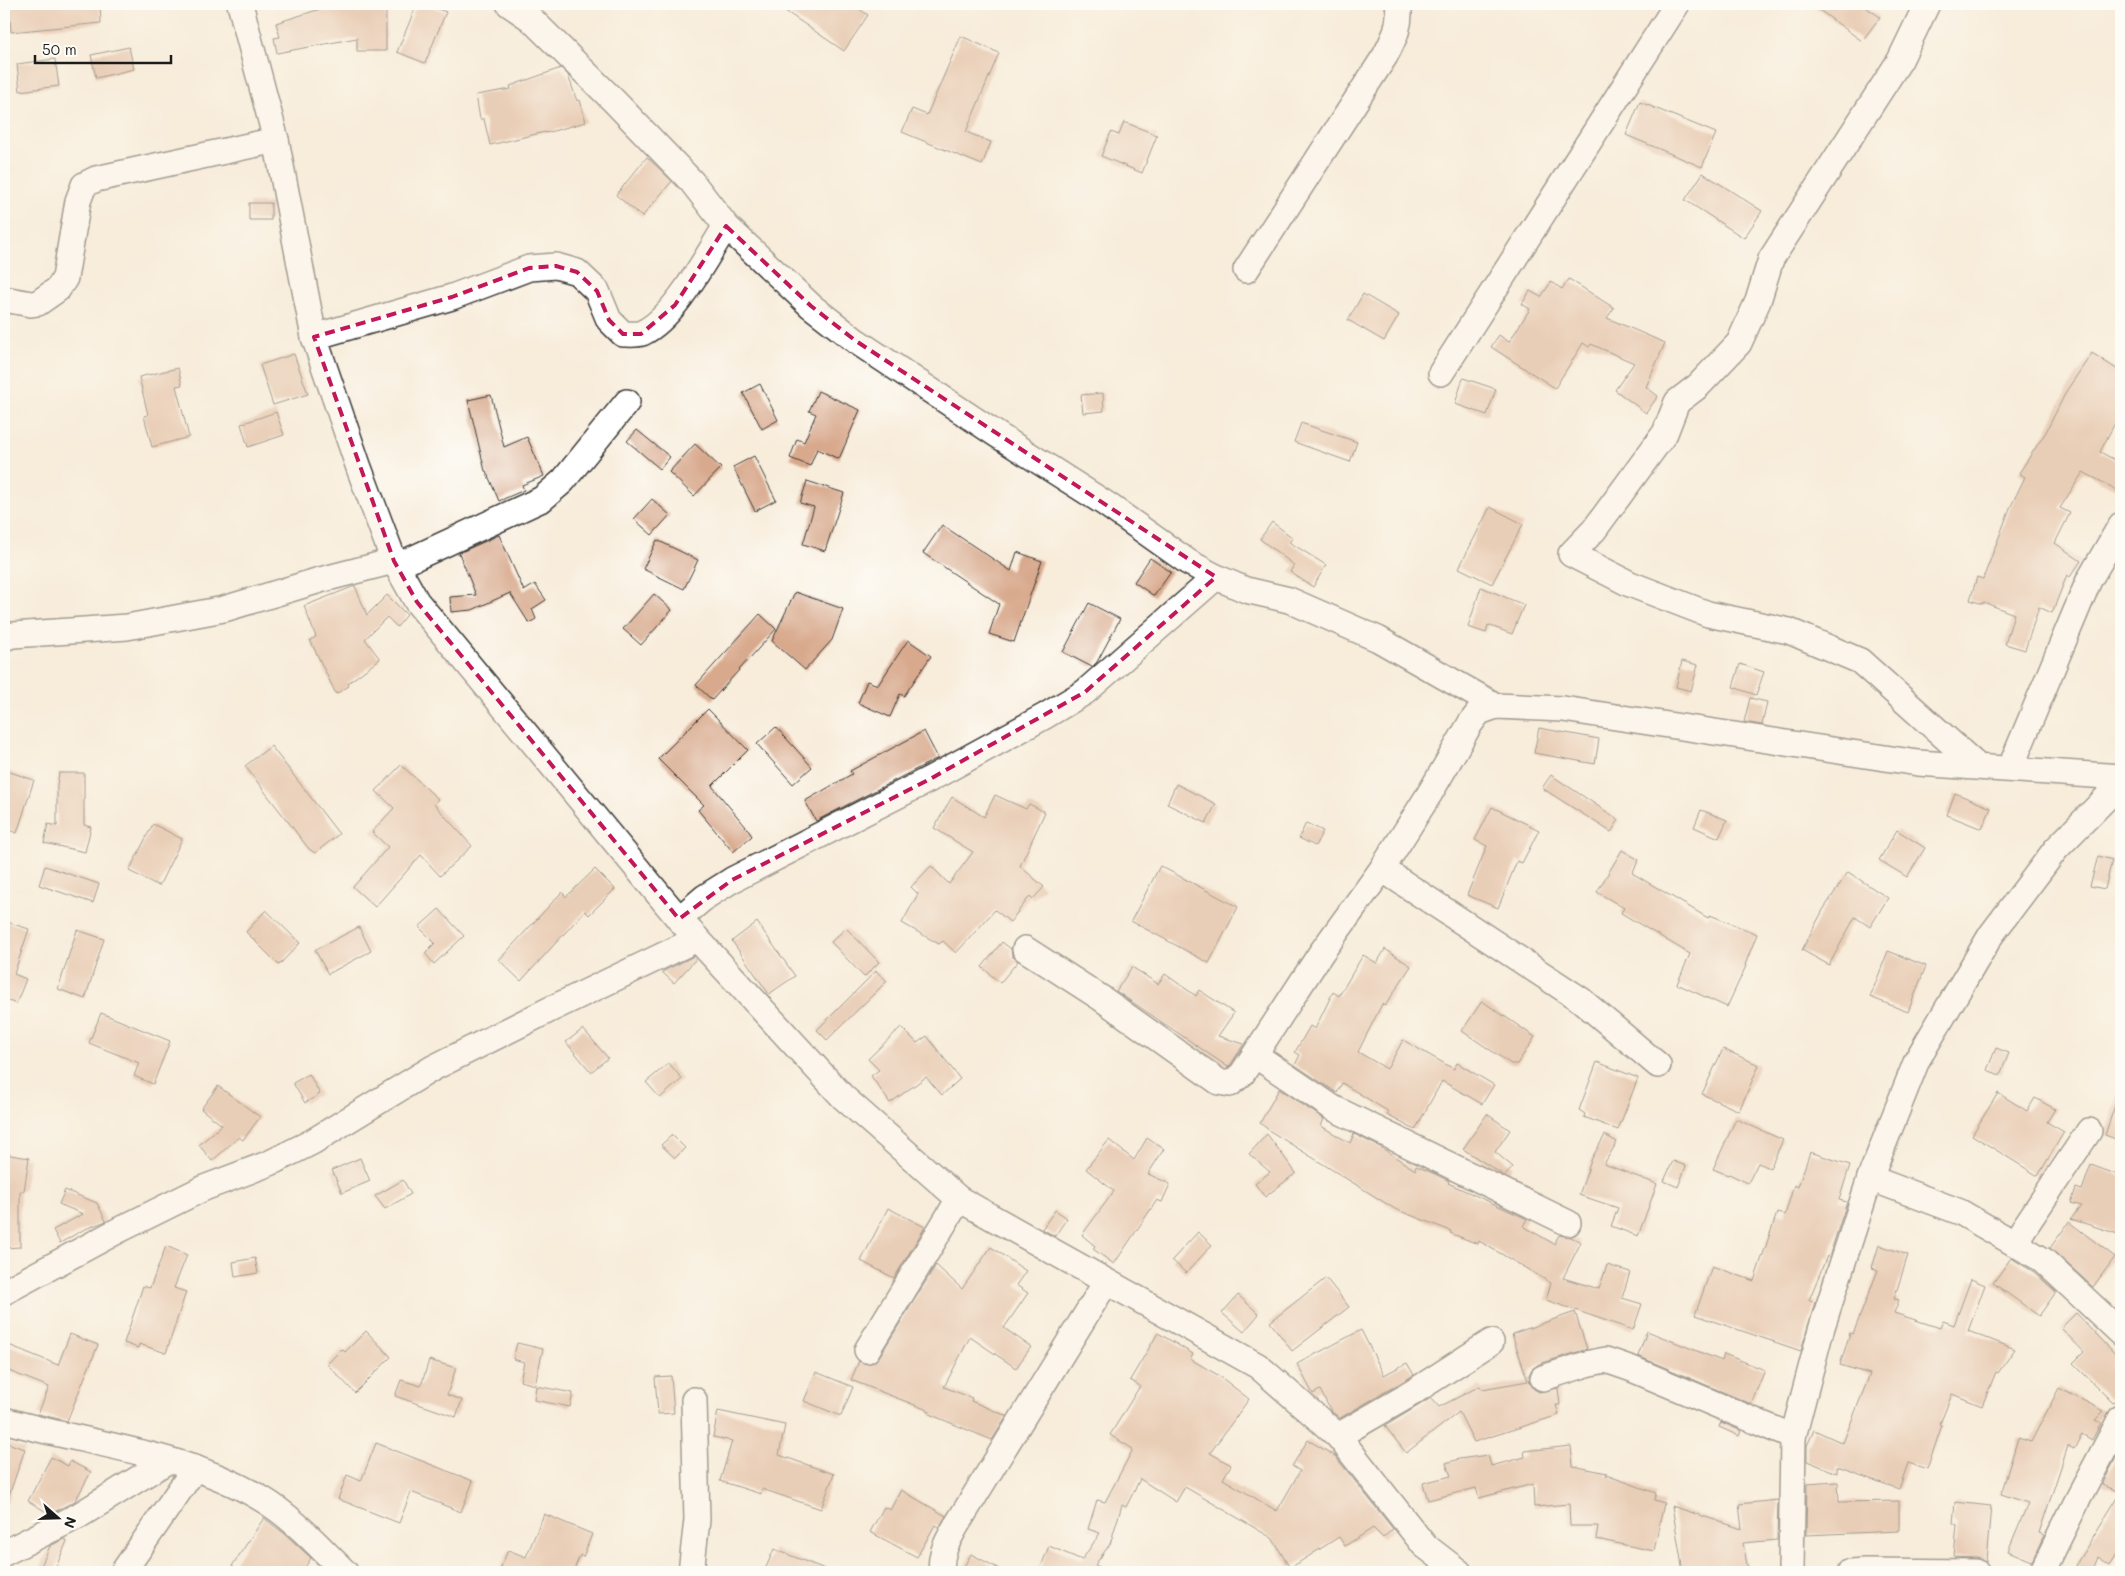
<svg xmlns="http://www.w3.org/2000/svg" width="2125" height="1576" font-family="Mali,sans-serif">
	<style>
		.building { fill: #d8a98c }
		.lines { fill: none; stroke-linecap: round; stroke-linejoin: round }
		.minor-casing { stroke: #3d3b38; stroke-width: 28 }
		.minor { stroke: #fff; stroke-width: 25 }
		.marked { fill: none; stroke: #c2185b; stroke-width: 4; stroke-dasharray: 10 6; stroke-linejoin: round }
	</style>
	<rect width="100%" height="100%" fill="#fdfcf7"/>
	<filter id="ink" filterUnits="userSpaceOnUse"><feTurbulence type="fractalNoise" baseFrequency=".02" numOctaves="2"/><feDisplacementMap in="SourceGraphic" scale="10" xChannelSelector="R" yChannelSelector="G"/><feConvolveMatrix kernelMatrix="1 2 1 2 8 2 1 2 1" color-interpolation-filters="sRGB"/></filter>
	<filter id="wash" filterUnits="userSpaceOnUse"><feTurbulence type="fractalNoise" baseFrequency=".0096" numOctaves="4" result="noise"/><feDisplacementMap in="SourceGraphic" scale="20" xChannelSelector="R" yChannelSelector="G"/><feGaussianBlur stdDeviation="1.12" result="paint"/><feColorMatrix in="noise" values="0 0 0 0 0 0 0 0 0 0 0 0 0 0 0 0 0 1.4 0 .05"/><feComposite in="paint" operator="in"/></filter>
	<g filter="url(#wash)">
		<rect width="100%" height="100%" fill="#f8ecda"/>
		<g id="blocks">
			<!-- building -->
			<g class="building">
				<path d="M9,4H100L101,23L11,32Z"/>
				<path d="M336,4H386V51H357V38L277,53L274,38L280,37L276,23Z"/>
				<path d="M417,4H424L446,12L425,63L397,52Z"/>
				<path d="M775,4H852L868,15L844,51Z"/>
				<path d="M1811,4H1861L1880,17L1862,41Z"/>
				<path d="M961,36L999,53L966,132L991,142L982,165L902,132L912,109L927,115Z"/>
				<path d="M129,47L134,69L96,78L91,55Z"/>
				<path d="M55,59L59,86L20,91L17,64Z"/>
				<path d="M561,68L568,75L577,101L580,100L586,122L546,133L545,132L490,145L484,119H480L476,95L511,89L510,86Z"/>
				<path d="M1640,102L1716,133L1702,167L1626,135Z"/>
				<path d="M1124,122L1157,135L1142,173L1101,156L1111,132L1119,135Z"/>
				<path d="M647,157L672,181L642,217L616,195Z"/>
				<path d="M1703,173L1762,211L1744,238L1685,200Z"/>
				<rect x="249" y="203" width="22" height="17"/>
				<path d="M1569,279L1614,308L1607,318L1665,343L1646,387L1658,396L1646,413L1615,390L1634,363L1591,344L1589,347L1583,343L1555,388L1491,347L1499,335L1509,342L1530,309L1522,304L1530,291L1541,297L1551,282L1562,289Z"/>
				<path d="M1363,294L1399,315L1384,341L1348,320Z"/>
				<path d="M2092,353L2121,372V411L2100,452L2121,463V492L2083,472L2060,508L2070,513L2055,543L2081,561L2070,577L2067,575L2052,613L2039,607L2025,650L2005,644L2014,614L1983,602V604L1970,600L1977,577L1983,579L2010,508L2025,477L2019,473L2046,432L2067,390Z"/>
				<path d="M294,354L308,394L273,405L260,365Z"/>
				<path d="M178,368L182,385L176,386L189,437L152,447L144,416L148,415L139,377Z"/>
				<path d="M1463,378L1496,389L1487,415L1455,404Z"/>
				<path d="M760,384L778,420L762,429L743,393Z"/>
				<path d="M818,391L860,410L839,459L817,449L810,466L790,458L797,439L804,442L816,414L809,411Z"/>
				<path d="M1103,393L1104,411L1083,413L1081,395Z"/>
				<path d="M491,395L504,447L527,437L544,476L522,485L524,490L499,501L486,471H485L468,400Z"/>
				<path d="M276,412L284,435L248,447L241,424Z"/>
				<path d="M1301,423L1357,442L1350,462L1294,442Z"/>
				<path d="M637,430L670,457L660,469L627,441Z"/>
				<path d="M695,444L721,468L694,496L669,472Z"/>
				<path d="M754,456L776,500L755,511L733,467Z"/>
				<path d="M807,481L844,493L825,551L803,544L814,507L800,503Z"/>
				<path d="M652,499L670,515L652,535L634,519Z"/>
				<path d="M1490,507L1523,524L1492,584L1459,568Z"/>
				<path d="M1272,522L1293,538L1289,542L1326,565L1313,587L1290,572L1294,565L1260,539Z"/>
				<path d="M942,525L1011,571L1017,552L1042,561L1014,642L989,634L999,604L923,553Z"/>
				<path d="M499,535L524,591L535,584L546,600L532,609L536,619L529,623L510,593L472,610L451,612L450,597L476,595L459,553Z"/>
				<path d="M657,540L698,560L684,589L643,569Z"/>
				<path d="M1150,558L1171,572L1154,596L1134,582Z"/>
				<path d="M355,586L367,615L387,595L407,615L397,627L387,617L365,639L380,659L348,683L349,686L336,694L310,640L316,637L304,606Z"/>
				<path d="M1481,587L1524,605L1512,634L1488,625L1486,633L1468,627Z"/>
				<path d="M795,592L843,609L832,640L805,670L772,641Z"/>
				<path d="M654,594L672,610L641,645L623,629Z"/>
				<path d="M1089,603L1120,619L1097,662L1092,667L1063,652Z"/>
				<path d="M760,614L776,629L712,700L696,685Z"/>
				<path d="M908,640L931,656L904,696L900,694L890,717L858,703L867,681L878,685Z"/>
				<path d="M1682,661L1698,665L1691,691L1676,687Z"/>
				<path d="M1740,664L1764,672L1756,695L1733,687Z"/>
				<path d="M1750,698L1767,702L1762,725L1744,722Z"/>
				<path d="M708,709L748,750L712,786L746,827L752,836L733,852L698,810L704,805L658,759Z"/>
				<path d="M776,727L812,767L793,784L757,744Z"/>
				<path d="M1539,728L1599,739L1595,764L1534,753Z"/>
				<path d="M924,731L938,758L816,821L805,801L852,774L850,771Z"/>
				<path d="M271,746L339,834L315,853L309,849L245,766Z"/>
				<path d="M401,765L438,799L434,804L472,846L440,876L421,855L375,907L353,887L388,847L372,832L394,808L376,791Z"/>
				<path d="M4,770L34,780L17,833L4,828Z"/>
				<path d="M59,773H84V825L91,827L85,852L44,843L48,824L57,826V785Z"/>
				<path d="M1551,775L1619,820L1611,832L1542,788Z"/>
				<path d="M1176,784L1216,804L1206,823L1167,804Z"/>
				<path d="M1955,793L1991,808L1982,829L1947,815Z"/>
				<path d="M995,795L1026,809L1029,804L1045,812L1020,866L1044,887L1033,899L1030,896L1010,922L995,910L956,953L943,941L939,944L902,923L918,894L911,887L931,866L949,884L973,852L934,828L952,797L984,817Z"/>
				<path d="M1492,807L1539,830L1522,863L1517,861L1498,908L1467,895L1487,846L1475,840Z"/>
				<path d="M1701,810L1727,820L1719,838L1694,827Z"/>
				<path d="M1306,823L1323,831L1315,846L1299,838Z"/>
				<path d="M153,824L182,839L159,886L129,871Z"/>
				<path d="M1897,830L1925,848L1907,877L1879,860Z"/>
				<path d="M1622,850L1639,860L1632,873L1708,918L1710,915L1757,934L1745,965L1746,966L1727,1007L1677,984L1690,954L1621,913L1624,908L1597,892Z"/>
				<path d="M2098,856L2112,860L2105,889L2090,886Z"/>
				<path d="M45,866L99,884L93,903L39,885Z"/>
				<path d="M1160,866L1238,907L1209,963L1131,921Z"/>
				<path d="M595,869L615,889L589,915L585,911L521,981L499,960L562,892L566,897Z"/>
				<path d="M1848,872L1888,898L1870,927L1855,917L1829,965L1802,950L1823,910Z"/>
				<path d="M439,909L464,936L434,964L425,953L435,943L419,927Z"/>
				<path d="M266,910L300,943L279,965L246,932Z"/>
				<path d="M4,921L29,929L14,974L26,979L16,1004L4,999Z"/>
				<path d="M757,922L795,976L769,994L732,941Z"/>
				<path d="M359,927L371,951L328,974L315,950Z"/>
				<path d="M846,928L879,962L864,977L831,942Z"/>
				<path d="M77,930L104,939L85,999L58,989Z"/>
				<path d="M1002,942L1011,949L1012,956L1018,961L1000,983L982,967Z"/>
				<path d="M1385,949L1411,966L1385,1006L1382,1004L1358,1052L1387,1069L1403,1040L1454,1069L1457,1063L1494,1085L1482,1104L1442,1081L1415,1130L1387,1115L1389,1112L1342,1083L1337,1093L1295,1065L1300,1055L1295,1052L1310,1026L1315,1029L1333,992L1339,996L1363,955L1377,963Z"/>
				<path d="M1888,951L1926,966L1908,1012L1870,997Z"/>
				<path d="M694,956L696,959L674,983L662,972Z"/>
				<path d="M1132,967L1158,984L1165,974L1196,996L1199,990L1234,1013L1218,1036L1244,1044L1231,1064L1228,1067L1116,991Z"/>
				<path d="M876,971L887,981L827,1040L817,1030Z"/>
				<path d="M1482,1001L1535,1037L1517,1064H1511L1462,1031Z"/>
				<path d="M101,1013L170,1041L153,1084L134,1076L139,1063L89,1043Z"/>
				<path d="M901,1027L917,1043L927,1036L960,1079L942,1095L926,1077L890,1103L871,1076L879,1070L868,1059Z"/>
				<path d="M583,1029L608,1058L591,1072L566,1042Z"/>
				<path d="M1996,1048L2009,1053L2000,1075L1987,1070Z"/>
				<path d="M1723,1049L1759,1065L1739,1111L1702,1094Z"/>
				<path d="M1597,1062L1638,1078L1618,1130L1584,1117L1585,1114L1579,1110Z"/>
				<path d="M669,1063L682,1079L660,1098L646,1082Z"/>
				<path d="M309,1074L320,1094L305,1103L293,1083Z"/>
				<path d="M218,1086L260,1117L243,1140L239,1137L212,1161L199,1145L222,1125L201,1109Z"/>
				<path d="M1279,1089L1324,1119L1321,1126L1350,1143L1354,1134L1380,1147L1415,1170L1416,1166L1435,1174L1449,1181L1448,1183L1527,1219L1523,1226L1554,1244L1559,1235L1571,1237L1581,1242L1563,1278L1599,1289L1607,1265L1630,1272L1622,1298L1642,1304L1633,1330L1546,1300L1551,1283L1479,1241L1478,1244L1450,1233L1451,1231L1395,1209L1270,1131L1260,1123Z"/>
				<path d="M1998,1093L2027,1111L2035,1098L2055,1109L2047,1122L2064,1132L2038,1176L1972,1135Z"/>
				<path d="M2119,1093L2121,1094V1141L2105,1135Z"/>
				<path d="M1487,1114L1510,1130L1495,1152L1513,1167L1505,1176L1463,1149Z"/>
				<path d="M1736,1119L1783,1140L1770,1168L1758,1163L1748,1183L1729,1174L1728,1175L1713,1169Z"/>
				<path d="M1267,1134L1296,1173L1265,1197L1255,1184L1270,1172L1249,1154Z"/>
				<path d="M672,1135L685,1148L675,1158L661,1145Z"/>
				<path d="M1605,1135L1617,1142L1604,1164L1657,1184L1638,1236L1611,1226L1618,1208L1579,1195L1592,1158Z"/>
				<path d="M1147,1138L1164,1149L1148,1174L1170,1184L1162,1202L1157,1200L1114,1264L1093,1249L1095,1246L1082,1235L1114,1191L1086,1169L1109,1140L1134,1160Z"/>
				<path d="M1810,1152L1850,1165L1839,1200L1847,1202L1829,1257L1827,1256L1809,1300L1815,1302L1801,1351L1695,1315L1712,1266L1754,1281L1777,1213L1785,1215L1794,1185L1798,1187Z"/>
				<path d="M4,1154L29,1158L24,1191H20V1247L4,1248Z"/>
				<path d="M360,1158L370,1181L342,1193L332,1170Z"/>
				<path d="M1673,1161L1686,1166L1678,1187L1664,1181Z"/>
				<path d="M2091,1165L2121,1176V1235L2071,1219L2081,1206L2071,1203L2076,1188L2082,1190Z"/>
				<path d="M403,1180L411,1194L385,1209L375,1196Z"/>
				<path d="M65,1190L97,1203L106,1221L83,1230L60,1243L53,1230L83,1214L59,1204Z"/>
				<path d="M888,1208L925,1227L894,1278L861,1261Z"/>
				<path d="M1055,1210L1067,1218L1055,1236L1042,1229Z"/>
				<path d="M2069,1222L2115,1257L2093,1287L2050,1248Z"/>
				<path d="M1198,1232L1212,1245L1186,1273L1172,1260Z"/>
				<path d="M1879,1245L1908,1255L1894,1299L1899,1300L1894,1313L1940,1328L1943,1321L1954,1325L1971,1279L1985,1285L1968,1331L2015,1349L1998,1373L1996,1372L1982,1406L1952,1394L1940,1424L1942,1425L1927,1469L1908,1463L1899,1489L1837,1467V1473L1807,1461V1446L1814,1430L1843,1443L1870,1374L1840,1365L1850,1333L1853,1334L1878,1270L1872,1268Z"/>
				<path d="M166,1246L187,1255L174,1288L186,1292L166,1353L139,1344L138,1348L124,1343L143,1286L150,1288Z"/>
				<path d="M991,1247L1026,1271L1016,1285L1028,1293L1004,1328L1031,1347L1016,1368L970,1337L944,1387L972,1398L971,1401L1007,1416L992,1440L929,1414L930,1411L851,1380L859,1361L867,1364L874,1362L879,1357L936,1265L962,1289Z"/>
				<path d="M255,1258L258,1273L235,1277L233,1262Z"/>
				<path d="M2011,1258L2034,1272L2056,1292L2039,1316L1993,1283Z"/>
				<path d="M1326,1278L1349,1307L1292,1351L1270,1322Z"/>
				<path d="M1238,1295L1259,1314L1244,1332L1222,1313Z"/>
				<path d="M1575,1312L1587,1349L1539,1364L1532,1369L1529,1375L1530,1383L1534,1389L1539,1392L1558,1388L1560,1405H1556L1559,1415L1474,1442L1459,1412L1406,1453L1385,1426L1431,1398L1439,1407L1480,1386L1482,1389L1528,1381L1512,1334Z"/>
				<path d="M2076,1313L2121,1360V1394L2113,1403L2073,1363L2084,1352L2061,1328Z"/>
				<path d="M1361,1330L1384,1375L1407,1363L1414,1375L1340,1418L1331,1411L1320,1390L1313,1394L1297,1364Z"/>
				<path d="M366,1331L391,1357L355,1393L327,1364L342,1349L345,1352Z"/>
				<path d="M1647,1331L1722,1361L1724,1354L1765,1370L1751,1404L1638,1356Z"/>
				<path d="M1158,1333L1193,1354L1190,1359L1218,1375L1249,1399L1210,1453L1231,1465L1223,1479L1277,1511L1300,1471L1292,1466L1308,1440L1335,1456L1393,1529L1383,1538L1373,1528L1345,1546L1339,1537L1290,1568L1272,1538L1185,1487L1176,1502L1140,1479L1126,1507L1122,1505L1110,1544L1095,1565L1112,1572H1039L1049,1546L1082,1560L1100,1533L1088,1529L1097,1500L1105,1502L1133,1449L1110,1435L1140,1386L1130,1380Z"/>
				<path d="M70,1334L98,1345L67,1421L38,1414L49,1387L4,1369V1343L58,1365Z"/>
				<path d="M517,1343L543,1349L535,1385L520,1381L524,1362L513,1359Z"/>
				<path d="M429,1360L456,1368L447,1395L462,1400L456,1417L395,1396L401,1380L421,1386Z"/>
				<path d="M816,1372L853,1387L841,1416L804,1401Z"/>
				<path d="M671,1376L674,1413L658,1414L655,1377Z"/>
				<path d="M536,1386L573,1393L570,1407L534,1400Z"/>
				<path d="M2059,1388L2104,1411L2095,1420L2101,1423L2092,1440L2082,1434L2074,1449L2068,1446L2039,1533L2044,1535L2032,1561L2008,1551L2028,1503L2001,1494L2018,1438L2031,1442Z"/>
				<path d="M718,1411L785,1425L779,1455L834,1474L821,1509L762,1489L761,1494L720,1481L732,1441L713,1437Z"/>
				<path d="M1721,1422L1741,1431L1739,1436L1719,1427Z"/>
				<path d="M4,1442L25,1449L6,1504L4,1503Z"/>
				<path d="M376,1443L473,1481L461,1512L411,1492L399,1523L338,1499L347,1475L361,1481Z"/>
				<path d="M1571,1446L1573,1466L1607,1473L1606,1475L1656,1493L1654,1500L1664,1503L1654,1551L1596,1539L1598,1526H1570L1569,1504L1534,1507L1533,1484L1479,1498L1476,1488L1428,1500L1423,1483L1451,1476L1446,1463L1459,1459L1488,1455L1491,1466L1525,1457L1524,1451Z"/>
				<path d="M2121,1448V1548L2110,1565L2098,1557L2092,1572H2074L2078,1561L2121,1492L2102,1485Z"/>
				<path d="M51,1457L68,1466L70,1461L91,1472L75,1501L50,1514L28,1501Z"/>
				<path d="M1838,1482L1839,1502L1899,1501V1531L1806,1535L1807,1484Z"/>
				<path d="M901,1490L946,1516L939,1528L935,1525L917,1557L870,1532L884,1507L890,1510Z"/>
				<path d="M1778,1500L1777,1540L1743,1543L1748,1570L1737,1572H1683L1672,1506L1742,1529L1739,1504Z"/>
				<path d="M1955,1502L1991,1506L1986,1562L1977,1558L1954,1557L1957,1525L1953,1523Z"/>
				<path d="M544,1514L592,1534L583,1557L580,1555L573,1572H499L508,1550L526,1557Z"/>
				<path d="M264,1518L286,1535L311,1558L302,1572H241L232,1566Z"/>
				<path d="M64,1539L67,1541L54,1572L41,1566L50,1546Z"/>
				<path d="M774,1549L830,1571V1572H764Z"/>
				<path d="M971,1554L1005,1572H961Z"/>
			</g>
		</g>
	</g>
	<g filter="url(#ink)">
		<use href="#blocks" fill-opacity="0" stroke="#3d3b38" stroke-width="1"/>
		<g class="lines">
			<!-- minor casing -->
			<g class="minor-casing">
				<g id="minor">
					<path d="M240,4L276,140L314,337L359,468L394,561L417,602L679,919L843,1097L959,1199L1258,1366L1338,1436L1424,1545L1459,1572"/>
					<path d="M509,4L531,19L614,101L692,182L726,226L811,306L856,341L996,434L1106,504L1188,562L1216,577L1246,590L1289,600L1378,639L1496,706"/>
					<path d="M1927,4L1900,60L1771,259L1758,301L1739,343L1698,386L1677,402L1665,433L1594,530L1571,554L1630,584L1708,614L1789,631L1860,661L1977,766"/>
					<path d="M1246,270L1385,56C1394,39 1402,23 1398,4"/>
					<path d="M4,299L31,304L38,303L58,289L65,278L78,201L84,185L96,179L276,140"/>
					<path d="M314,337L452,297L529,268L556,266L577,272L597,291L609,320L623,334C628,334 637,335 642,333C675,318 706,257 726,226"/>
					<path d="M1441,373L1677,4"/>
					<path d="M397,566L542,499L563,481L627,402"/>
					<path d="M4,638L13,635L127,627L224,609L320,580L394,561"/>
					<path d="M2010,769L2089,580L2121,525"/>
					<path d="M1382,869L1581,1000L1658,1065"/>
					<path d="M679,919L705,897L732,880L930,779L1045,716L1085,692L1216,577"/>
					<path d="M1025,949L1101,998L1219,1082L1230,1084L1242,1074L1321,953L1382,869L1430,793L1470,724L1479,712L1496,706L1563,709L1918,763L2121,777"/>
					<path d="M1255,1055L1333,1108L1568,1223"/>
					<path d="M1870,1178L1960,1212L2043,1260L2121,1333"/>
					<path d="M2014,1243L2089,1131"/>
					<path d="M4,1292L119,1230L204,1188L270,1163L312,1142L433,1068L551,1009L697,939"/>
					<path d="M867,1350L959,1199"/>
					<path d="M1543,1378L1590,1363L1606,1360L1632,1369L1793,1437"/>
					<path d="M4,1420C90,1445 184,1452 262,1499C294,1518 319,1547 345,1572"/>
					<path d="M1338,1436L1404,1398L1491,1342"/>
					<path d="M4,1553L78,1516L167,1461"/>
					<path d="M123,1572L195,1468"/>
					<path d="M691,1572L697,1520L694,1400"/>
					<path d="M942,1572C939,1555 948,1540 956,1526L1106,1282"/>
					<path d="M1791,1572L1793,1437L1821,1330L1870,1178L1917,1060L1991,935L2056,849L2121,783"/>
					<path d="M1851,1572L1864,1571L1976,1572"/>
					<path d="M2042,1572L2078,1499L2121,1418"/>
				</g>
			</g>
			<!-- minor -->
			<use href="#minor" class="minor"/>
		</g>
	</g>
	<!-- marked area -->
	<path d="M0 0H2125V1576H0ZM726,226L811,306L856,341L1216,577L1085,692L930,779L732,880L679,919L417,602L394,561L314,337L452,297L529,268L556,266L577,272L597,291L609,320L623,334H641L675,305Z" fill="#f8ecda" fill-opacity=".55" fill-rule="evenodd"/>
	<path class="marked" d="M726,226L811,306L856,341L1216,577L1085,692L930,779L732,880L679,919L417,602L394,561L314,337L452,297L529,268L556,266L577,272L597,291L609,320L623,334H641L675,305Z"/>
	<!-- margin -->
	<rect width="2125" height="1576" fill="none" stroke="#fdfcf7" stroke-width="20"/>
	<!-- north arrow -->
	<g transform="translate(58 1518) rotate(110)" stroke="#fdfcf7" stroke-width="4" paint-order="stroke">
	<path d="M0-4L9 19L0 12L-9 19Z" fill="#1c1c1c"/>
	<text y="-8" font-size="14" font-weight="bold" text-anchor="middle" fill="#1c1c1c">N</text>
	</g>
	<!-- scale -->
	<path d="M35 55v8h136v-8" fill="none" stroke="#1c1c1c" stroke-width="2.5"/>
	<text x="42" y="55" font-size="15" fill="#1c1c1c" stroke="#fdfcf7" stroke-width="4" paint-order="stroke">50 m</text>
</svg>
